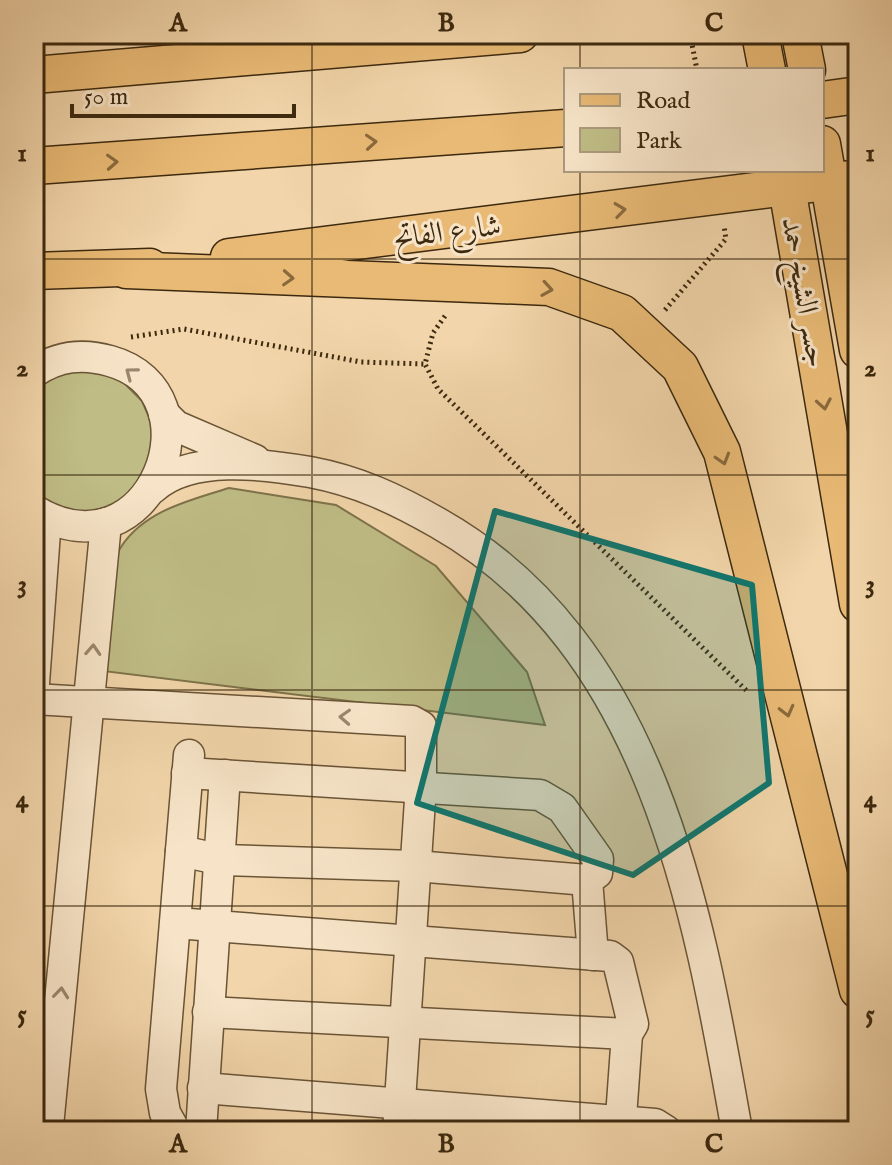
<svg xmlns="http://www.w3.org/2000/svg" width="892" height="1165" font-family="'IM FELL English',Amiri,serif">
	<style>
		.green { fill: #bfbc85; stroke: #7e724a; stroke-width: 2 }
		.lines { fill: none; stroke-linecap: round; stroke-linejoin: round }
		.minor-casing { stroke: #6a5436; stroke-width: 33 }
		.major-casing { stroke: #3c290f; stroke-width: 39 }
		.path { stroke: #3c290f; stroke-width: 5; stroke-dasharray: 2 4; stroke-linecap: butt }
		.minor { stroke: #f7e4c8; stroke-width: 30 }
		.major { stroke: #e9ba75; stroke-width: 36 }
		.oneway { stroke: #8a6a3d }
		.oneway2 { stroke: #9a866c }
		.marked { fill: #0f766e; fill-opacity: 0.2; stroke: #0f766e; stroke-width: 6; stroke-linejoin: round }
		.grid { fill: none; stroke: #3c290f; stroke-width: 2; stroke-opacity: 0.55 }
		.labels { text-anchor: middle; stroke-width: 6; stroke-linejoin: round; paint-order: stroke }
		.street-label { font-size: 30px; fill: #3c290f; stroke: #f7e4c8 }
		.neatline { fill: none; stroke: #3c290f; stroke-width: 3 }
		.grid-label { font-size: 26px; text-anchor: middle; font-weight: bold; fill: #3c290f }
	</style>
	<rect width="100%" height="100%" fill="#f2d5aa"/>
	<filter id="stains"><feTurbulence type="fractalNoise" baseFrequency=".0025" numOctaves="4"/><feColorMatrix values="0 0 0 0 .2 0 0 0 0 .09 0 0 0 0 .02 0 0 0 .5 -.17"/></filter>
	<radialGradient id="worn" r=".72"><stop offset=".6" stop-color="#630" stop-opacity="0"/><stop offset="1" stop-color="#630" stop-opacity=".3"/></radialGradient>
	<!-- green -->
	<g class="green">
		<path d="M77,370L102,372L124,383L142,401L152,424L154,449L148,471L119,505L74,514L34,497V388L53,375Z"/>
		<path d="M229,488L336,505L436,566L527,672L545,725L103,671C106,648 111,561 121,547C144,511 190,500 229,488Z"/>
	</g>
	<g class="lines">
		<!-- minor casing -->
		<g class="minor-casing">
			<g id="minor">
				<path d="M34,372C58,356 82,353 110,361C223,392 151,582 34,510"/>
				<path d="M164,414L176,426L255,460"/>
				<path d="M153,488C191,454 263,464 310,472C358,481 396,499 438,523C653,645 698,909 737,1131"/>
				<path d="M34,683L46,518"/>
				<path d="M34,699L412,721L421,726V785L398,1131"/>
				<path d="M181,851L222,860L415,866L587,880L597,873L598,859L562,808L540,795L187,773"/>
				<path d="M587,880L593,955"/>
				<path d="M176,923L610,956L618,962L633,1024L627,1034L208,1012"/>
				<path d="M203,1088L655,1124L666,1131"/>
				<path d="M48,1126L106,523"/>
				<path d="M175,1131L165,1113L161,1089L189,755"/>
				<path d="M201,1131L225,775"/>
				<path d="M620,1131L627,1034"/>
			</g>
		</g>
		<!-- major casing -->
		<g class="major-casing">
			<g id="major">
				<path d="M760,34L767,70"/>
				<path d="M800,34L807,70"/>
				<path d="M34,75L520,34"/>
				<path d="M822,100L858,95"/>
				<path d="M822,144L858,350"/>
				<path d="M34,166L566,128"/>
				<path d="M784,170L858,604"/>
				<path d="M229,257L858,178"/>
				<path d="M126,270L549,287L622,313L680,367L722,452L858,990"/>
				<path d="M34,271L150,267"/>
			</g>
		</g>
		<!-- path -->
		<g class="path">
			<path d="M690,34L697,70"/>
			<path d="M665,310L726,239L724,226"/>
			<path d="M445,316L433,333L425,364L438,389L748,692"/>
			<path d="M131,337L184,329L361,362L425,364"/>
		</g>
		<!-- minor -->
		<use href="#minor" class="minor"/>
		<!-- major -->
		<use href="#major" class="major"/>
	</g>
	<!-- one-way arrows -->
	<defs><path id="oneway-chevron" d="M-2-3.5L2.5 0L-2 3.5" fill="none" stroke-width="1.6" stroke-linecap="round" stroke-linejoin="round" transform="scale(2)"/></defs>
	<g class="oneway">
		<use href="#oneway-chevron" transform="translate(371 142) rotate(-4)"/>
		<use href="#oneway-chevron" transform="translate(112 162) rotate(-3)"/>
		<use href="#oneway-chevron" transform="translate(620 210) rotate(-7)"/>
		<use href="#oneway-chevron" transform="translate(288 278) rotate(3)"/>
		<use href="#oneway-chevron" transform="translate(547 289) rotate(9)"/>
		<use href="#oneway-chevron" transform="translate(824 404) rotate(80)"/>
		<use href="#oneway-chevron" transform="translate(723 459) rotate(73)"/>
		<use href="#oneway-chevron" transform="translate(787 711) rotate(76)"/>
	</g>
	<g class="oneway2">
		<use href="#oneway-chevron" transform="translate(131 373) rotate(-143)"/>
		<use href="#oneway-chevron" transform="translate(93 650) rotate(-87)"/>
		<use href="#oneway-chevron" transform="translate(345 717) rotate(-177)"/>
		<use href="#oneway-chevron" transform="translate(61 993) rotate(-84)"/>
	</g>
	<!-- marked area -->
	<path class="marked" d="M495,511L752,585L769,783L633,875L417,803Z"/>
	<!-- grid -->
	<path class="grid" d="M312,34V1131M580,34V70M580,170V1131M34,259H858M34,475H858M34,690H858M34,906H858"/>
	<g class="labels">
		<!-- street labels -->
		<g class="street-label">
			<text transform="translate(447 231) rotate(-7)" y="10">شارع الفاتح</text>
			<text transform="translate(805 292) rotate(80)" y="10">جسر الشيخ حمد</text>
		</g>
	</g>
	<!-- margin -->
	<rect width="892" height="1165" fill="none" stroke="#f2d5aa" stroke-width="88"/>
	<!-- legend -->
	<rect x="564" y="68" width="260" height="104" fill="#f7e4c8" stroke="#ac997e" stroke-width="2"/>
	<rect x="580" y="94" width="40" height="12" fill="#e9ba75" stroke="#ac997e" stroke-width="2"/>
	<text x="636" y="108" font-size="24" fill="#3c290f">Road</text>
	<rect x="580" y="128" width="40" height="24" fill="#bfbc85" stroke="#ac997e" stroke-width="2"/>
	<text x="636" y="148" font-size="24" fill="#3c290f">Park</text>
	<!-- scale -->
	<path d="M72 104v12h222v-12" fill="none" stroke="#3c290f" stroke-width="4"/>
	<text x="84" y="104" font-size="24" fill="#3c290f" stroke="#f7e4c8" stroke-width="6" paint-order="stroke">50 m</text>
	<rect x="44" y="44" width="804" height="1077" class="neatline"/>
	<g class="grid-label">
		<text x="178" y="31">A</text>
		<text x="446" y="31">B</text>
		<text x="714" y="31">C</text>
		<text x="22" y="161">1</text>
		<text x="870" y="161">1</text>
		<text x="22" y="376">2</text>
		<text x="870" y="376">2</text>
		<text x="22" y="592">3</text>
		<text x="870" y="592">3</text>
		<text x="22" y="807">4</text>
		<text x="870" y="807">4</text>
		<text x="22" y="1022">5</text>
		<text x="870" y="1022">5</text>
		<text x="178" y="1152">A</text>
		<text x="446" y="1152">B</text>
		<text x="714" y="1152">C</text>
	</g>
	<rect width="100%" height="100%" filter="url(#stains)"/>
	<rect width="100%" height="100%" fill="url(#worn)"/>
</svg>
